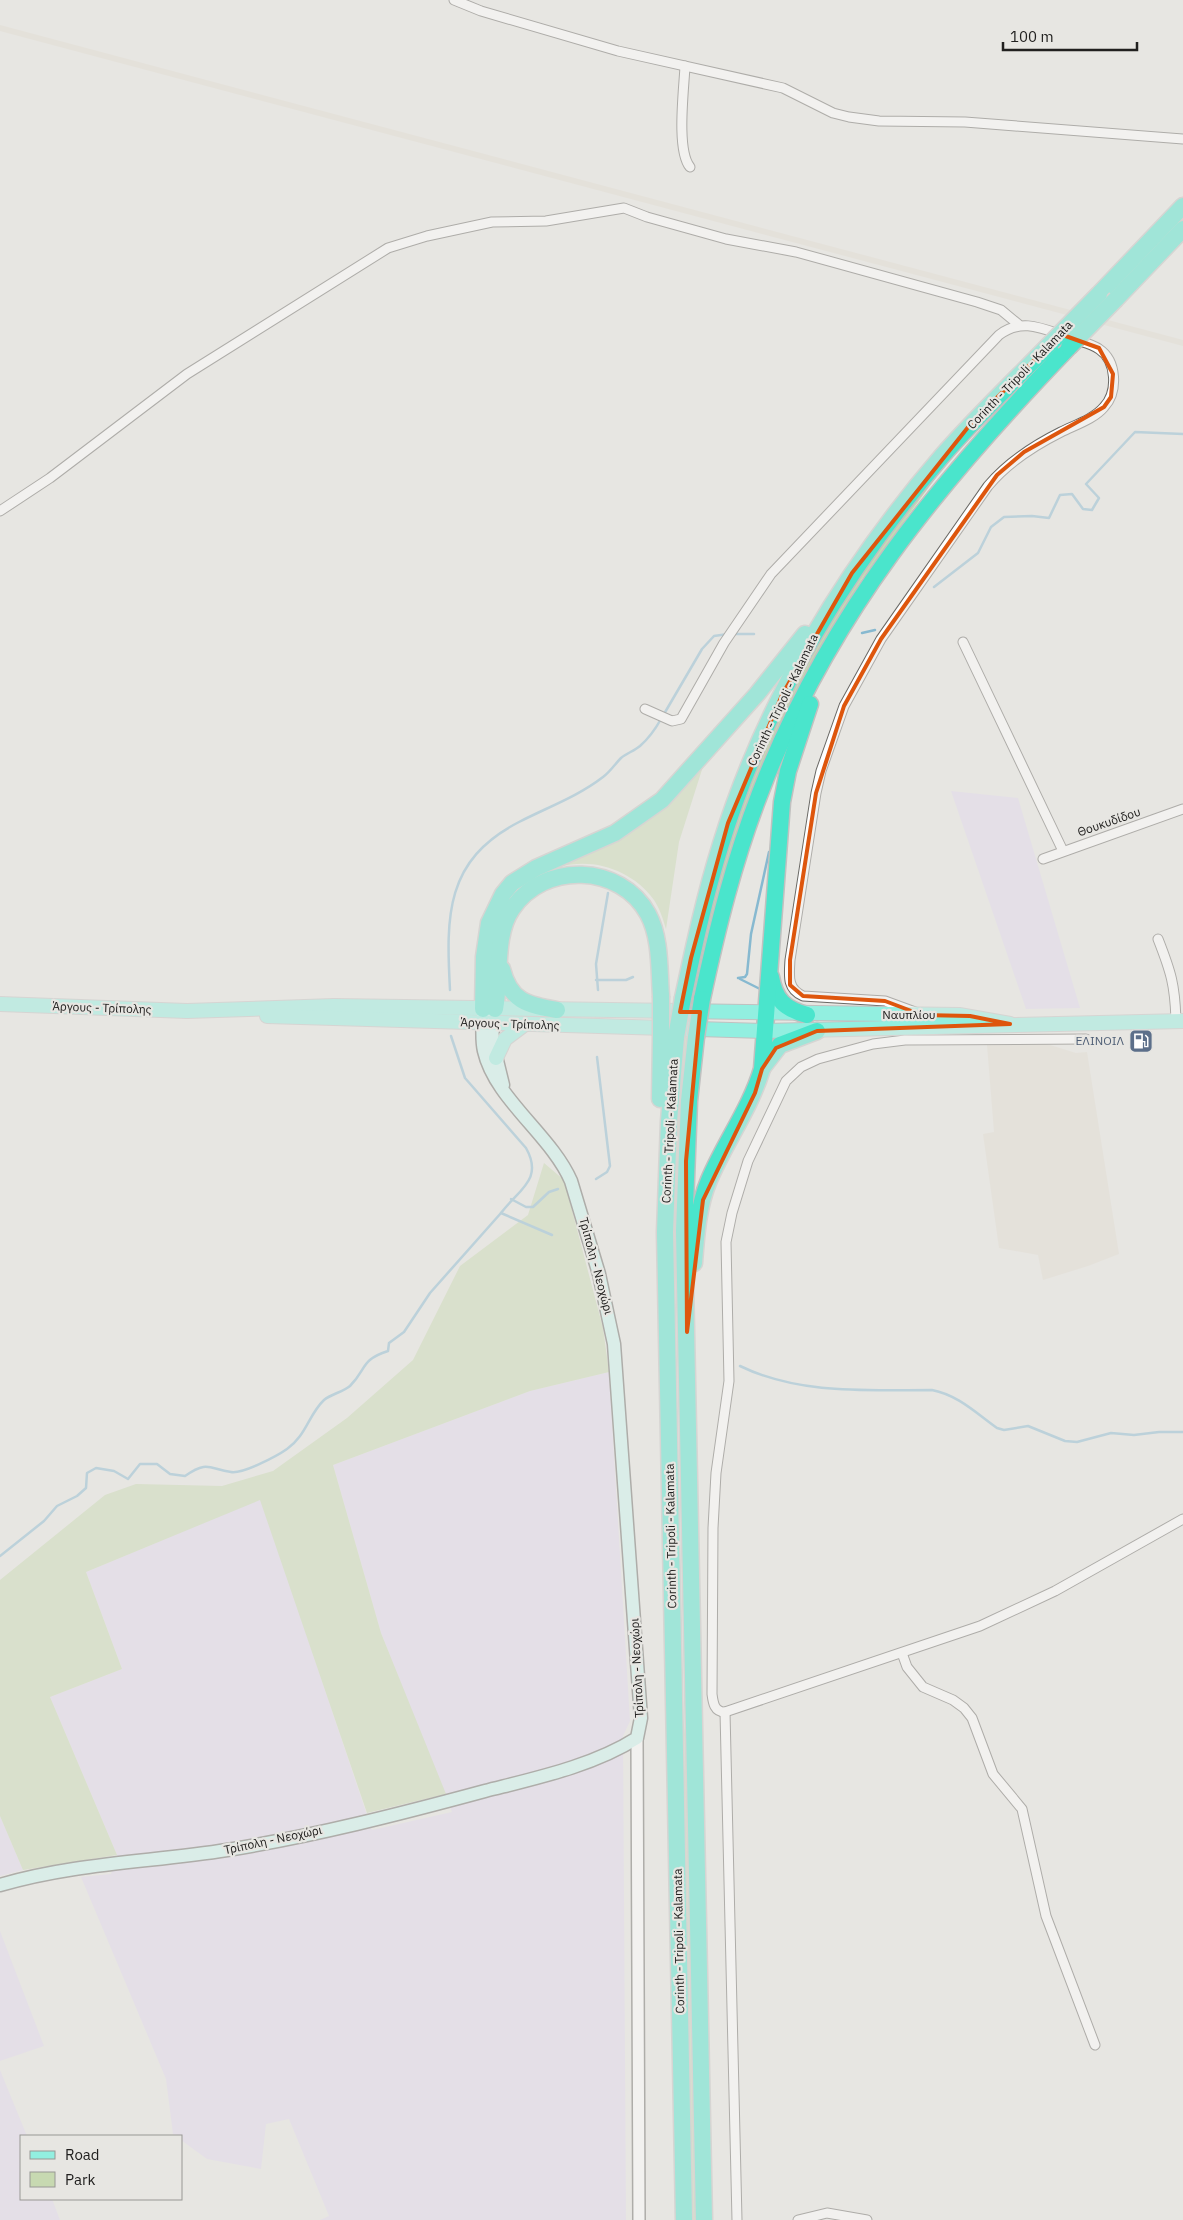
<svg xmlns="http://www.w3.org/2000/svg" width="1183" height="2220" font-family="'IBM Plex Sans',sans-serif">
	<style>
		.built { fill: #e0dcd1 }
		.industrial { fill: #e0d8ed }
		.green { fill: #c7d9b1 }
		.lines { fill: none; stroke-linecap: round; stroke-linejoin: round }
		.stream { stroke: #87b9d0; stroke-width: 2.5 }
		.minor-casing { stroke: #696864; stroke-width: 11 }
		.tertiary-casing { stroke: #696864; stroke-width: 14 }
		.secondary-casing { stroke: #696864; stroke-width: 15 }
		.primary-casing { stroke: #c1c1c0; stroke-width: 16 }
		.motorway-casing { stroke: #c1c1c0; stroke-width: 19 }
		.minor { stroke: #fff; stroke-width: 9 }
		.tertiary { stroke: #fff; stroke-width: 11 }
		.secondary { stroke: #c9f7f0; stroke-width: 12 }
		.primary { stroke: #92efe0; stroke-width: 14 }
		.motorway { stroke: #4ae5cc; stroke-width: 16 }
		.motorway-bridge-casing { stroke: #c1c1c0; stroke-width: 19; stroke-linecap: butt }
		.motorway-bridge { stroke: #4ae5cc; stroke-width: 16 }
		.marked { fill: none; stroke: #de560d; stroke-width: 4; stroke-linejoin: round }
		.labels { text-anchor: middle; stroke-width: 4.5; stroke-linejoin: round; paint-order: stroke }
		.street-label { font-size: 12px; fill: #21201f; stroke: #e7e6e2 }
		.service-label { font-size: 12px; fill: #4e5e75; stroke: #e7e6e2; text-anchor: end }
	</style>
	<rect width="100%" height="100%" fill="#e7e6e2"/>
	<!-- built -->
	<g class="built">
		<path d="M0,25L1183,340V346L0,31Z"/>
		<path d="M1047,1044L1076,1053L1087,1052L1119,1254L1088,1266L1043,1280L1038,1255L999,1248L983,1134L994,1132L987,1045Z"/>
	</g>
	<!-- industrial -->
	<g class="industrial">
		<path d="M951,791L1018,798L1080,1008L1026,1009Z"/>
		<path d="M609,1372L630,1721L623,1736L626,2220H320L329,2216L289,2119L266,2124L261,2169L207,2159L181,2140V2136L173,2134L166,2079L81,1877L111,1874L117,1855L50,1697L122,1669L86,1572L261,1499L372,1830L452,1812L381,1633L333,1465L530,1391Z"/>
		<path d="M0,1816L23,1870L0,1876Z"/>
		<path d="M0,1931L44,2046L0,2061Z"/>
		<path d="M0,2070L27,2136H21V2199H52L60,2220H0Z"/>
	</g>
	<!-- green -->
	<g class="green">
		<path d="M937,476L862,579L821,647L767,753L732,846L706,942L682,1101L676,1287C670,1230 673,1173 677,1116C679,1090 680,1063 683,1037C687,1007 695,977 702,947C729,827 772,719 836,614C865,565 898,517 937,476Z"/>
		<path d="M706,757L679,842L666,929C663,919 660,909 654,900C628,864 576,852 538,877C522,887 508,907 495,921L515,887L580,851Z"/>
		<path d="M544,1163L564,1180L603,1328L609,1372L530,1391L333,1465L381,1633L446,1794L367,1813L260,1500L86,1572L122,1669L50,1697L117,1855L23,1870L0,1816V1580L105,1495L136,1484L222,1486L273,1471L347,1418L413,1360L460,1266L528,1215Z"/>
		<path d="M684,1725L687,1751L696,2220H691Z"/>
	</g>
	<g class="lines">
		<!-- stream -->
		<g class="stream">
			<path d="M934,587L978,553L991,527L1004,517L1032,516L1049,518L1060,495L1072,494L1083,509L1092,510L1099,498L1086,484L1135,432L1183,434"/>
			<path d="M862,633L875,630"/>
			<path d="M733,634H754"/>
			<path d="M664,714L702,649L714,636L728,634"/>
			<path d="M738,978L745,977L747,974L751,934L769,852"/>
			<path d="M740,979L760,989"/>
			<path d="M596,980H626L633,977"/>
			<path d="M450,990C446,916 445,860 519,822C548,807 577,797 603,777C610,772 615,764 621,758C627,753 634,751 640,746C648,739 656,728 661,719"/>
			<path d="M598,990L596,964L608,893"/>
			<path d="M596,1179L607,1172L610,1166L597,1057"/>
			<path d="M511,1199L526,1207H533L549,1192L558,1189"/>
			<path d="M501,1213L552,1235"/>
			<path d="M740,1366C800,1395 867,1390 932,1390C958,1395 976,1413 997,1428L1004,1430L1028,1426L1065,1441L1077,1442L1111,1433L1134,1435L1159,1432H1183"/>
			<path d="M0,1556L44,1521L57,1506L77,1496L86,1488L87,1473L96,1468L114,1471L128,1479L140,1464H157L170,1474L185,1476C208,1460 209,1469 231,1472C243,1474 277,1456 287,1449C306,1436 309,1414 324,1400C331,1394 343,1392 350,1386C367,1369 360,1360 388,1351L389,1343L404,1332L430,1293L501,1213C518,1190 544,1180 526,1148L465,1078L451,1036"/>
		</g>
		<!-- minor casing -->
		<g class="minor-casing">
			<g id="minor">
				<path d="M454,0L481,11L618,51L783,88L833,113L849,117L879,121L965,122L1183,139"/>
				<path d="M685,66C684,89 676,150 690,167"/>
				<path d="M0,511L50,478L187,374L388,248L427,236L492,222L546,221L624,208L647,217L726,239L796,252L977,302L1001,310L1018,324"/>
				<path d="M963,642L1063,851"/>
				<path d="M645,709L672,721L681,719L724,643L771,574L999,335C1020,319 1039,327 1062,335"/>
				<path d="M1043,859L1183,809"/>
				<path d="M1158,939C1171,972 1175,985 1176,1021"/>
				<path d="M915,1012L885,1001L803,996C787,989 789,976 790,960L816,793L821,771L844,706L881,639L988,486C1008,462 1033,446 1061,432C1075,425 1094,419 1104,407C1118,392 1117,361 1099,349C1092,344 1082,342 1074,339"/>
				<path d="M1086,1039L905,1040L873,1044L818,1059L801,1067L786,1081L748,1161L732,1213L726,1242L729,1381L716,1473L713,1528L712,1694C713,1702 714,1712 725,1712L980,1626L1055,1591L1183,1519"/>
				<path d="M902,1653L907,1667L923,1687L953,1700L964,1708L972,1718L993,1774L1022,1809L1046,1916L1095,2045"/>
				<path d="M725,1712L737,2220"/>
				<path d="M798,2220L827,2213L867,2220"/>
			</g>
		</g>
		<!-- tertiary casing -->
		<g class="tertiary-casing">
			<path id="tertiary" d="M637,1738L639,2220"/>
		</g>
		<!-- secondary casing -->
		<g class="secondary-casing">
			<g id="secondary">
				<path d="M494,1014L492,1040L503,1085"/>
				<path d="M0,1885C75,1863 151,1862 227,1850C314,1836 400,1814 485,1791C536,1778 593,1766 637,1738L641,1718L614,1344L599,1274L571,1181C551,1135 495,1099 484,1051C481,1038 483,1025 483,1013"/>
			</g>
		</g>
		<!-- primary casing -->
		<g class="primary-casing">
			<g id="primary">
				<path d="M0,1004L187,1011L334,1006L959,1015L1010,1024"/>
				<path d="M267,1016L764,1031L1183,1021"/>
				<path d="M496,1058L505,1039L525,1024"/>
			</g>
		</g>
		<!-- motorway casing -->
		<g class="motorway-casing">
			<g id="motorway">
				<path d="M1099,294L1183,206"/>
				<path d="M1116,299L1183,229"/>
				<path d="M502,969C510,1001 527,1005 557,1010"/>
				<path d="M771,977C775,1000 785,1009 807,1015"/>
				<path d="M683,998C694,946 705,895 721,844C765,701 845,569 942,456C977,416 1015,380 1052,342"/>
				<path d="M702,999C717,929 734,860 760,793C828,615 939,482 1069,347"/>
				<path d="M483,1009L484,957L489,923L503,894L512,883L536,868L615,833L662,800L757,694L805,634"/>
				<path d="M495,1009C501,978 494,935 512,909C544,861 621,864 648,914C661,938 659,970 661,996"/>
				<path d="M676,1037L669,1121L665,1232L684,2220"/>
				<path d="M696,1037L689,1101L684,1231L704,2220"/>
				<path d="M763,1067L780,1045L817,1031"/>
				<path d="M660,1099L661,1036"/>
				<path d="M694,1263C696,1235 698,1206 709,1180C725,1142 750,1109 762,1069L782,802L788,771L810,704"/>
			</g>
		</g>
		<!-- minor -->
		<use href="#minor" class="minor"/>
		<!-- tertiary -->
		<use href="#tertiary" class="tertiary"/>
		<!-- secondary -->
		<use href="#secondary" class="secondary"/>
		<!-- primary -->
		<use href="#primary" class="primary"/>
		<!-- motorway -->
		<use href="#motorway" class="motorway"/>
		<!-- motorway-bridge casing -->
		<g class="motorway-bridge-casing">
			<g id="motorway-bridge">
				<path d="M1052,342L1099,294"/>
				<path d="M1069,347L1116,299"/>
				<path d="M661,996V1036"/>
				<path d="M676,1037L683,998"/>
				<path d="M696,1037L702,999"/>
			</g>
		</g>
		<!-- motorway-bridge -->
		<use href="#motorway-bridge" class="motorway-bridge"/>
	</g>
	<!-- marked area -->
	<path d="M0 0H1183V2220H0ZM1060,334L1099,348L1113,374L1111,397L1104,407L1024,452L997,475L881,639L844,706L816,793L790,960V985L803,996L885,1001L922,1015L970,1016L1010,1024L817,1031L776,1048L762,1069L755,1093L703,1200L687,1332L686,1161L700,1012H680L691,958L728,823L782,695L852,573L969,426Z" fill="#e7e6e2" fill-opacity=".55" fill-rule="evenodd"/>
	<path class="marked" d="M1060,334L1099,348L1113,374L1111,397L1104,407L1024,452L997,475L881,639L844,706L816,793L790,960V985L803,996L885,1001L922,1015L970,1016L1010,1024L817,1031L776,1048L762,1069L755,1093L703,1200L687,1332L686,1161L700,1012H680L691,958L728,823L782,695L852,573L969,426Z"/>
	<!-- icons -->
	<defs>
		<g id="fuel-square" transform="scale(1.25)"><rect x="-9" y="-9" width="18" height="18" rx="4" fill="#5c6f8a" stroke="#e7e6e2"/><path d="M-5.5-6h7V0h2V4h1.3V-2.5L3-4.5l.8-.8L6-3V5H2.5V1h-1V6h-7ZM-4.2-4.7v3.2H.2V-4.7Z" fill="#fff"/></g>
	</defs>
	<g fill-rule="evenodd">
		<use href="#fuel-square" x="1141" y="1041"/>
	</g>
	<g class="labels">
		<!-- street labels -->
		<g class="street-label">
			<text transform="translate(1020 375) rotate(-46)" y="4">Corinth - Tripoli - Kalamata</text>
			<text transform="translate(783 700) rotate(-64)" y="4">Corinth - Tripoli - Kalamata</text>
			<text transform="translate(1109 822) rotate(-19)" y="4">Θουκυδίδου</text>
			<text transform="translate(102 1008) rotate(2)" y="4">Άργους - Τρίπολης</text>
			<text x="909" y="1019">Ναυπλίου</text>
			<text transform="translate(510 1024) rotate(2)" y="4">Άργους - Τρίπολης</text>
			<text transform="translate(670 1131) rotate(-87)" y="4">Corinth - Tripoli - Kalamata</text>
			<text transform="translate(596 1266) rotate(75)" y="4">Τρίπολη - Νεοχώρι</text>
			<text transform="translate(671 1536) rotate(-91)" y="4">Corinth - Tripoli - Kalamata</text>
			<text transform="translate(637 1668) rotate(-93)" y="4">Τρίπολη - Νεοχώρι</text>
			<text transform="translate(273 1840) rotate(-12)" y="4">Τρίπολη - Νεοχώρι</text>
			<text transform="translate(679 1941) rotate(-91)" y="4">Corinth - Tripoli - Kalamata</text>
		</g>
		<!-- service labels -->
		<g class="service-label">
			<text x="1124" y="1045">ΕΛΙΝΟΙΛ</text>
		</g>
	</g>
	<!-- legend -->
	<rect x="20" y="2135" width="162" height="65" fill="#e7e6e2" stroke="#989794"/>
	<rect x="30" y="2151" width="25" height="8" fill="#92efe0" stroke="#989794"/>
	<text x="65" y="2160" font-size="15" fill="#21201f">Road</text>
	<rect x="30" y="2172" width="25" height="15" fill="#c7d9b1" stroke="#989794"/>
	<text x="65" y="2185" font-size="15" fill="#21201f">Park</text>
	<!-- scale -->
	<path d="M1003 42v8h134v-8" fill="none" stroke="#21201f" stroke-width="2.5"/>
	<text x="1010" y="42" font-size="15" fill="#21201f" stroke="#e7e6e2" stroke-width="4" paint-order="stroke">100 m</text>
</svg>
